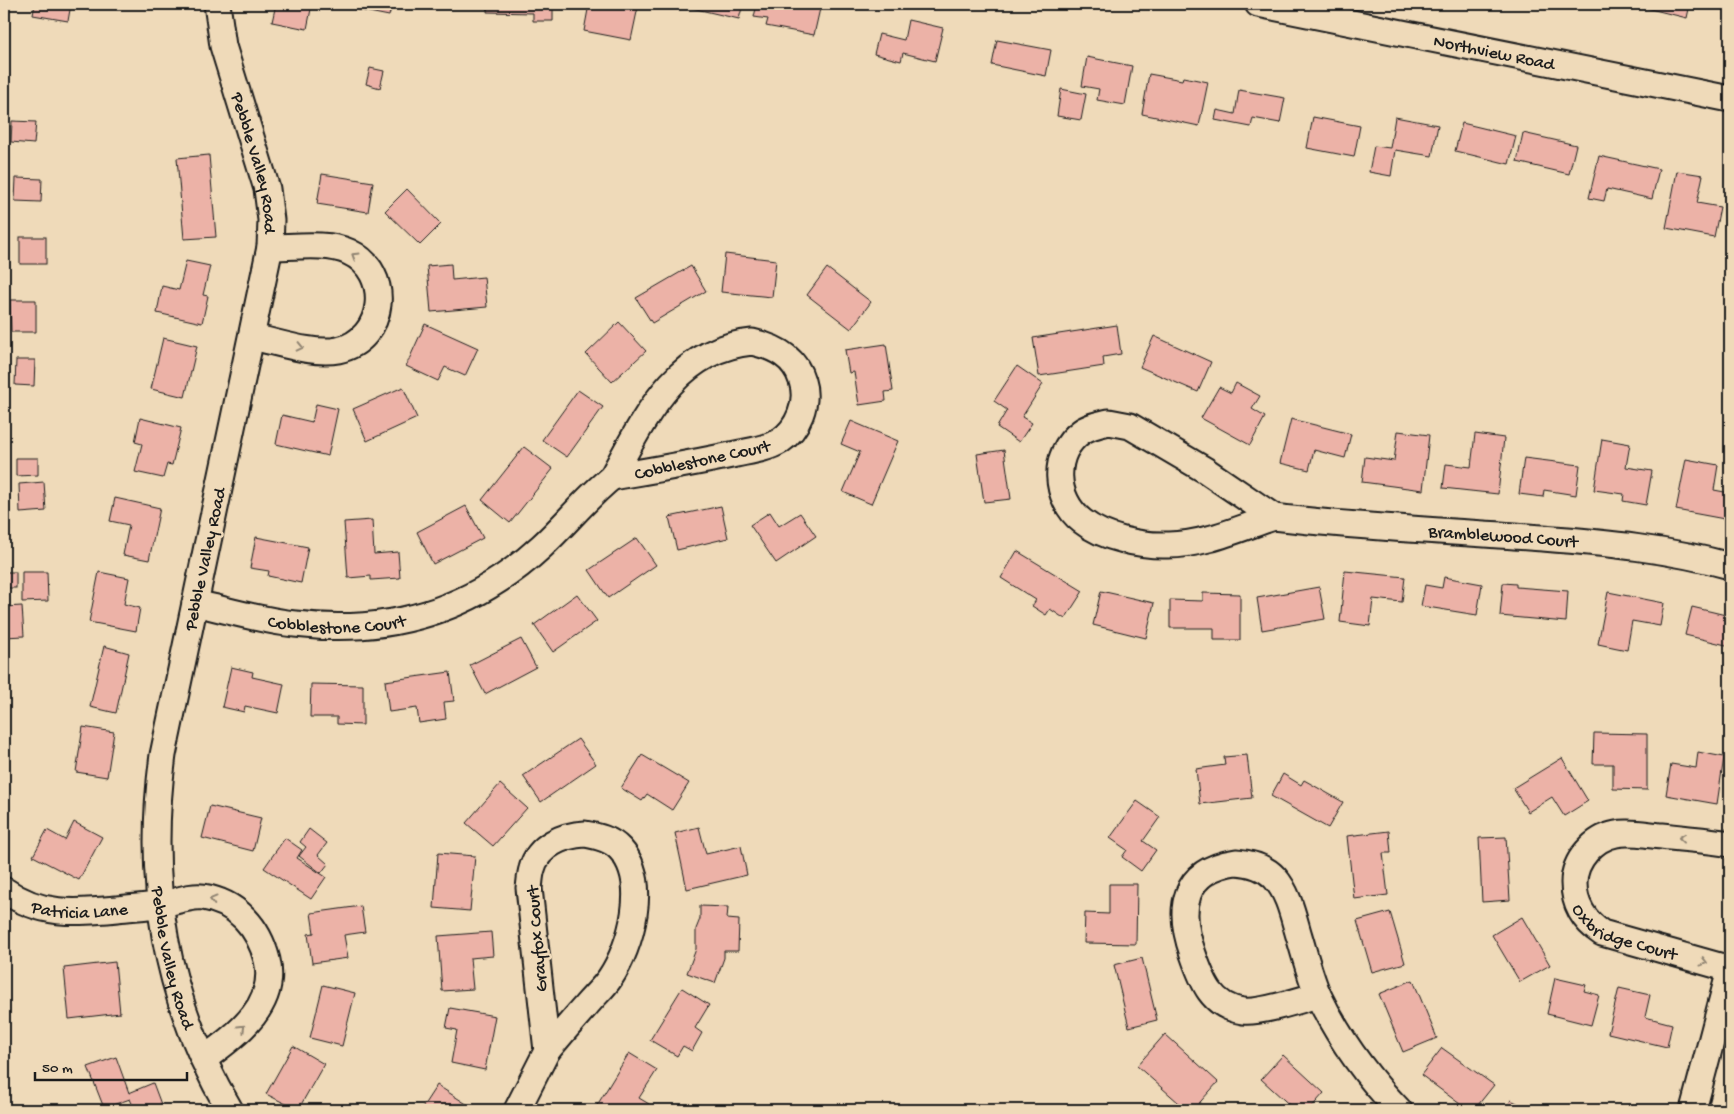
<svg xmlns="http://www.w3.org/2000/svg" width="1734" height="1114" font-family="'Gochi Hand',sans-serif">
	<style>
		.building { fill: #ecb2a7; stroke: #1c1c1c }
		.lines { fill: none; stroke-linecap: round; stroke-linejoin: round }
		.minor-casing { stroke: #1c1c1c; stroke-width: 29 }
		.minor { stroke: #efdab9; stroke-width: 25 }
		.oneway { stroke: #908472 }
		.labels { text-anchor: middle; stroke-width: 5; stroke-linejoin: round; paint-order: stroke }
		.street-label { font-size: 18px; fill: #1c1c1c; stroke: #efdab9 }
	</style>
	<rect width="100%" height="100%" fill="#efdab9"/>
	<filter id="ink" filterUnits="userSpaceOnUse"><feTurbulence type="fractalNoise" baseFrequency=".02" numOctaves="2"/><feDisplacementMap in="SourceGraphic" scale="10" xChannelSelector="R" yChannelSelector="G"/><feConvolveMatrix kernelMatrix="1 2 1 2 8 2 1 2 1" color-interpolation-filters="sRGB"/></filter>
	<g filter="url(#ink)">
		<!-- building -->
		<g class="building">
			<path d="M35,4H71L68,21L33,15Z"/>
			<path d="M276,4H312L307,29L272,22Z"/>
			<path d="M355,4H392L389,16L354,9Z"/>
			<path d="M488,4H567V6H553V21H533V13L487,12Z"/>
			<path d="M589,4H644L643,8L638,7L631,40L584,31Z"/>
			<path d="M679,4H743L739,19L679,5Z"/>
			<path d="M757,4H821L814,35L766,26L768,19L754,17Z"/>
			<path d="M1643,4H1690L1687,18L1642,7Z"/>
			<path d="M908,20L943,28L935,61L903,53L901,61L874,54L879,34L904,40Z"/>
			<path d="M997,40L1051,50L1046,76L992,65Z"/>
			<path d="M1087,57L1132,66L1125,105L1097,100L1099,89L1082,86Z"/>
			<path d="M370,68L384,71L380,88L366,84Z"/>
			<path d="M1149,74L1182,80L1183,77L1208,82L1199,126L1142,114Z"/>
			<path d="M1061,89L1086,94L1081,120L1057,116Z"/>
			<path d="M1239,90L1285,98L1280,123L1253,118L1251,127L1215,120L1217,110L1235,114Z"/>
			<path d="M1313,117L1360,126L1354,157L1307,148Z"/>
			<path d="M1395,117L1438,125L1432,156L1395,150L1391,176L1369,172L1374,146L1390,148Z"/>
			<path d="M12,121L36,122L34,144L11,142Z"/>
			<path d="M1462,123L1516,136L1509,164L1455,151Z"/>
			<path d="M1523,133L1576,145L1569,174L1517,162Z"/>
			<path d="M209,155L216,237L184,239L177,158Z"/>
			<path d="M1599,156L1659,169L1652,199L1607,189L1604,201L1589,198Z"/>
			<path d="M1677,171L1703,175L1697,203L1720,207L1714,237L1666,228Z"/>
			<path d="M322,174L373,182L368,212L317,204Z"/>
			<path d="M16,178L42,179L41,202L15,201Z"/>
			<path d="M407,189L441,224L420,245L385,211Z"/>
			<rect x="20" y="237" width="26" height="27"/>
			<path d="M725,254L776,260L772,297L721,292Z"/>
			<path d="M186,261L210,266L203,295L208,296L202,323L157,313L162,286L179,290Z"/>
			<path d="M451,264L452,280L484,277L487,307L431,312L427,266Z"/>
			<path d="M691,266L706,291L652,323L636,298Z"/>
			<path d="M827,268L871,302L851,329L807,295Z"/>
			<path d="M10,300H36V332H11Z"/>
			<path d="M619,322L646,351L612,382L586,354Z"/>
			<path d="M425,324L478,348L465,376L445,367L438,381L406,366Z"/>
			<path d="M1117,325L1121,354L1103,357L1104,366L1039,376L1033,338Z"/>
			<path d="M1154,336L1211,362L1198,392L1140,367Z"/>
			<path d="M163,338L197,346L185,397L151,389Z"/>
			<path d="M886,344L893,391L885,392L886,401L859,405L854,372L849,373L845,350Z"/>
			<path d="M16,360H35L34,386L15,385Z"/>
			<path d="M1017,366L1043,384L1022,417L1032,423L1019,442L997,427L1007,410L994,401Z"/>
			<path d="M1236,383L1260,396L1252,409L1265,417L1250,445L1201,418L1219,387L1231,393Z"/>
			<path d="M4,384L5,413H4Z"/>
			<path d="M403,387L417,418L367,441L353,409Z"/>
			<path d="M578,390L603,407L567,457L542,440Z"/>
			<path d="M316,404L338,409L328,456L276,444L282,415L312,422Z"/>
			<path d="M140,418L181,428L172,465L167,464L163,478L135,472L142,444L135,442Z"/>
			<path d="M1291,419L1351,434L1345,458L1314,450L1309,470L1280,463Z"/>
			<path d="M851,421L898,441L871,504L843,492L860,452L841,444Z"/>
			<path d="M1398,431L1429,435L1423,490L1362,482L1365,457L1394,461Z"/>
			<path d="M1475,434L1504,438L1498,494L1443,488L1446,464L1471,467Z"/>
			<path d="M1602,439L1630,444L1626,467L1652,471L1646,505L1623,501L1624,494L1594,490Z"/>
			<path d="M524,447L553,469L510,523L482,500Z"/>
			<path d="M1004,450L1011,499L984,502L977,454Z"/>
			<path d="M16,458H38V475L16,476Z"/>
			<path d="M1524,458L1580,465L1576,495L1544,490L1543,497L1519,494Z"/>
			<path d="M1686,459L1718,465L1714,490L1730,493V520L1676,510Z"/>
			<path d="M44,482L46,511L20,513L19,484Z"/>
			<path d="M4,496H8L7,515H4Z"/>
			<path d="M115,498L160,508L149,560L123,555L129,525L110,521Z"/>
			<path d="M466,506L483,538L433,564L417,532Z"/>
			<path d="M721,506L728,538L677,550L669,517Z"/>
			<path d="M770,512L779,526L800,513L816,536L776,563L750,525Z"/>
			<path d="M372,520L374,554L398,552L400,578L371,580V576L348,578L344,522Z"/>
			<path d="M256,537L308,547L301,583L268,576L269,571L250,568Z"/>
			<path d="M637,538L656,565L608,598L589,570Z"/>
			<path d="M1017,551L1083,591L1065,619L1050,609L1046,615L1032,606L1036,600L1001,578Z"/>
			<path d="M1345,571L1405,577L1402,602L1373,599L1370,626L1340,622Z"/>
			<rect x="4" y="572" width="12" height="16"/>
			<path d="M22,572H47L48,601L22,602Z"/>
			<path d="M99,572L129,578L124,604L140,608L136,631L89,622Z"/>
			<path d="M1444,577L1482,584L1477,615L1421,606L1425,585L1442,588Z"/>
			<path d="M1503,583L1516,584V587L1568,591L1566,622L1500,616Z"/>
			<path d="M1319,587L1325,619L1262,630L1257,598Z"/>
			<path d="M1101,591L1154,603L1146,638L1093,625Z"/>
			<path d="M1608,592L1664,603L1660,626L1632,621L1627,650L1598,644Z"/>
			<path d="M1203,593L1240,594V640H1214V628H1170V600L1203,601Z"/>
			<path d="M577,594L597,621L553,652L534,625Z"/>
			<path d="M22,606L24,636L4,637V607Z"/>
			<path d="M1692,607L1730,616V646L1685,635Z"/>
			<path d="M521,639L536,667L485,694L470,665Z"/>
			<path d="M104,646L129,653L116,713L90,707Z"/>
			<path d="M231,667L253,672L252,677L284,684L278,713L245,706L244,712L222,707Z"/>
			<path d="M450,672L454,701L444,702L446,719L419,723L417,708L389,712L385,681Z"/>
			<path d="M311,684L363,685V725L337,724V717H310Z"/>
			<rect x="4" y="691" width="2" height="26"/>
			<path d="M83,727L114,732L107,777L76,772Z"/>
			<path d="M1594,733L1647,734V790L1613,789V764H1593Z"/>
			<path d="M578,739L596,764L541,802L523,776Z"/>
			<path d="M1698,752L1724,757L1717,804L1666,795L1671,764L1696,768Z"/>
			<path d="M642,755L689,783L672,810L647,794L642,801L621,788Z"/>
			<path d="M1247,755L1252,798L1200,804L1196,769L1225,765L1224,757Z"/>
			<path d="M1562,758L1588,801L1564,816L1552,797L1528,812L1513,788Z"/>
			<path d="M1283,774L1301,785L1304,780L1343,802L1328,828L1271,796Z"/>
			<path d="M500,784L527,808L493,846L466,823Z"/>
			<path d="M1137,801L1160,817L1143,841L1156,850L1141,871L1122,857L1127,850L1110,838Z"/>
			<path d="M210,806L261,818L253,851L202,838Z"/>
			<path d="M74,822L102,837L79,880L33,856L47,830L65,840Z"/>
			<path d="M699,827L706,854L741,846L747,875L687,889L675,833Z"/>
			<path d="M309,829L327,843L318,855L328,864L321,873L299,856L306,847L300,842Z"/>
			<path d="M1389,831L1391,853H1383L1388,895L1354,899L1347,836Z"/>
			<path d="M1506,837L1510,900L1482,902L1479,838Z"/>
			<path d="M285,838L302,850L297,858L326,877L311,899L264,868Z"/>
			<path d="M438,853L475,856L470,911L434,908Z"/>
			<path d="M1109,884H1137L1136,944L1084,943L1085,913L1109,914Z"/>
			<path d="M361,906L365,932L344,935L348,958L312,963L308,934L314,933L311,913Z"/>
			<path d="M700,906L728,907L727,919L739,920L738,951H724V958L715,983L687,973L696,949V929L700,919Z"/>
			<path d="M1390,912L1405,963L1372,972L1357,921Z"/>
			<path d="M1522,917L1550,965L1520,982L1492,935Z"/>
			<path d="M491,932L493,956L470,958L473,989L442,991L438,936Z"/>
			<path d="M1142,958L1157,1020L1129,1027L1114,965Z"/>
			<path d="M115,962L120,1013L69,1019L64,968Z"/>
			<path d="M1555,978L1586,985L1584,991L1599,995L1591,1025L1547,1014Z"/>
			<path d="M1413,980L1437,1038L1403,1052L1379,994Z"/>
			<path d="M323,985L355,993L342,1046L310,1038Z"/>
			<path d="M682,988L709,1005L695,1028L702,1033L692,1051L683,1046L677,1056L650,1040Z"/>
			<path d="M1619,988L1650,995L1645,1017L1672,1024L1667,1047L1608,1033Z"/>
			<path d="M450,1008L495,1016L485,1070L451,1063L457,1030L446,1028Z"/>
			<path d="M1165,1034L1218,1082L1193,1110H1187L1137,1066Z"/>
			<path d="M293,1046L324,1064L298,1110L266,1094Z"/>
			<path d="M1442,1048L1494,1085L1474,1110H1468L1421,1075Z"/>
			<path d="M629,1053L657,1070L639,1098L649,1104L645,1110H601L596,1107Z"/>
			<path d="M1283,1055L1324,1093L1309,1110H1295L1261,1079Z"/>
			<path d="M116,1057L129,1093L153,1083L162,1107L153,1110H135L130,1099L104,1108L88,1067Z"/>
			<path d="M437,1085L468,1105L464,1110H425L422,1108Z"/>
			<path d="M1511,1100L1531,1110H1505Z"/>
		</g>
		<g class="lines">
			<!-- minor casing -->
			<g class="minor-casing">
				<g id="minor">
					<path id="s1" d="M217,4L223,46L267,189L271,220L270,247L163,755C146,882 164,999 230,1110"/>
					<path id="s2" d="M1258,4L1730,99"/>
					<path d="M252,337C277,342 313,355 338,350C386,340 393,272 349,252C328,242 293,247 270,247"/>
					<path d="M752,342C775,347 795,357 802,381C809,403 798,429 780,441C767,449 750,451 736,454C695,463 653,470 612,477C645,417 676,349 752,342Z"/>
					<path d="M1109,422L1130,426L1205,470L1274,517C1240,528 1204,545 1168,545C1141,546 1103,538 1082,521C1054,499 1051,454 1081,432C1089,426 1100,424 1109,422Z"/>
					<path id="s3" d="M1274,517C1363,528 1453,531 1543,538C1606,543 1669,549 1730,566"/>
					<path id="s4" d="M195,603C227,610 262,621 295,624C388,635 472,611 542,546C566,524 586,498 612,477"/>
					<path d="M585,834C597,836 611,839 620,849C650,881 631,947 610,978C604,987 596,994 590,1001C575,1018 561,1034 547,1051L529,888C530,882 530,875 532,869C538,845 564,835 585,834Z"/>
					<path id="s5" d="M1730,844C1708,840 1685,839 1662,836C1647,835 1631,831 1616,834C1594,838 1574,860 1574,883C1574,905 1584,921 1602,933L1730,969"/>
					<path d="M1236,862C1251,863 1265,867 1275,878C1289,894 1293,916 1299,936C1305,956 1310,976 1318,995C1299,1000 1262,1013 1243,1011C1211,1007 1202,980 1193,954C1177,909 1182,870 1236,862Z"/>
					<path id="s6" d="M4,890C41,916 74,913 117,909C132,907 147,907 162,904C175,902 191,895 203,897C237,902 259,928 267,960C278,1006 236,1035 204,1059"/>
					<path d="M1318,995C1339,1039 1366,1076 1399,1110"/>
					<path d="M517,1110L547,1051"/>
					<path d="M1693,1110L1730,970"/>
				</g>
			</g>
			<!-- minor -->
			<use href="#minor" class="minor"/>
		</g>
		<!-- one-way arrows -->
		<defs><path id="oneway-chevron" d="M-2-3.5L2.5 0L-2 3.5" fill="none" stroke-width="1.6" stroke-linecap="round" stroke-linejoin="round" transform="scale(1.25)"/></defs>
		<g class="oneway">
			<use href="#oneway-chevron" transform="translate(355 256) rotate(-148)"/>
			<use href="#oneway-chevron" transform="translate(300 347) rotate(13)"/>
			<use href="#oneway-chevron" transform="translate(1682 838) rotate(-174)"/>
			<use href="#oneway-chevron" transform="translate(213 900) rotate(-165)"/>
			<use href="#oneway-chevron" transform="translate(1704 962) rotate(15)"/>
			<use href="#oneway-chevron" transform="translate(242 1028) rotate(-44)"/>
		</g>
	</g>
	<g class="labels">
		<!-- street labels -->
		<g class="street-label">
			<text dy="6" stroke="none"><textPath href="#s2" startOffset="241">Northview Road</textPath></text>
			<text dy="6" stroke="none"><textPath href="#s1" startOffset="164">Pebble Valley Road</textPath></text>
			<text transform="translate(702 459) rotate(-12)" y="6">Cobblestone Court</text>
			<text dy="6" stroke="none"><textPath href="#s3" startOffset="230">Bramblewood Court</textPath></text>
			<text transform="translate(204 559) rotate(-78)" y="6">Pebble Valley Road</text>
			<text dy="6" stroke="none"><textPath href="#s4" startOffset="144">Cobblestone Court</textPath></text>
			<text dy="6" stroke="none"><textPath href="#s6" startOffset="80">Patricia Lane</textPath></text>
			<text dy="6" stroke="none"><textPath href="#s5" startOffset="264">Oxbridge Court</textPath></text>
			<text transform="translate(536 939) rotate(-95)" y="6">Grayfox Court</text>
			<text dy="6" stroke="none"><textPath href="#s1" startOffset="974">Pebble Valley Road</textPath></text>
		</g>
	</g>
	<!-- margin -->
	<rect width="1734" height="1114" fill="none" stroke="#efdab9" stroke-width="20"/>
	<rect x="10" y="10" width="1714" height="1094" fill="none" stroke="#1c1c1c" stroke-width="2" filter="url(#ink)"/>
	<!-- scale -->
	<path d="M35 1072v8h152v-8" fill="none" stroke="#1c1c1c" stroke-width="2.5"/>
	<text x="42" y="1072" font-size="15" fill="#1c1c1c" stroke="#efdab9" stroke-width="4" paint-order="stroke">50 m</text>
</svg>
